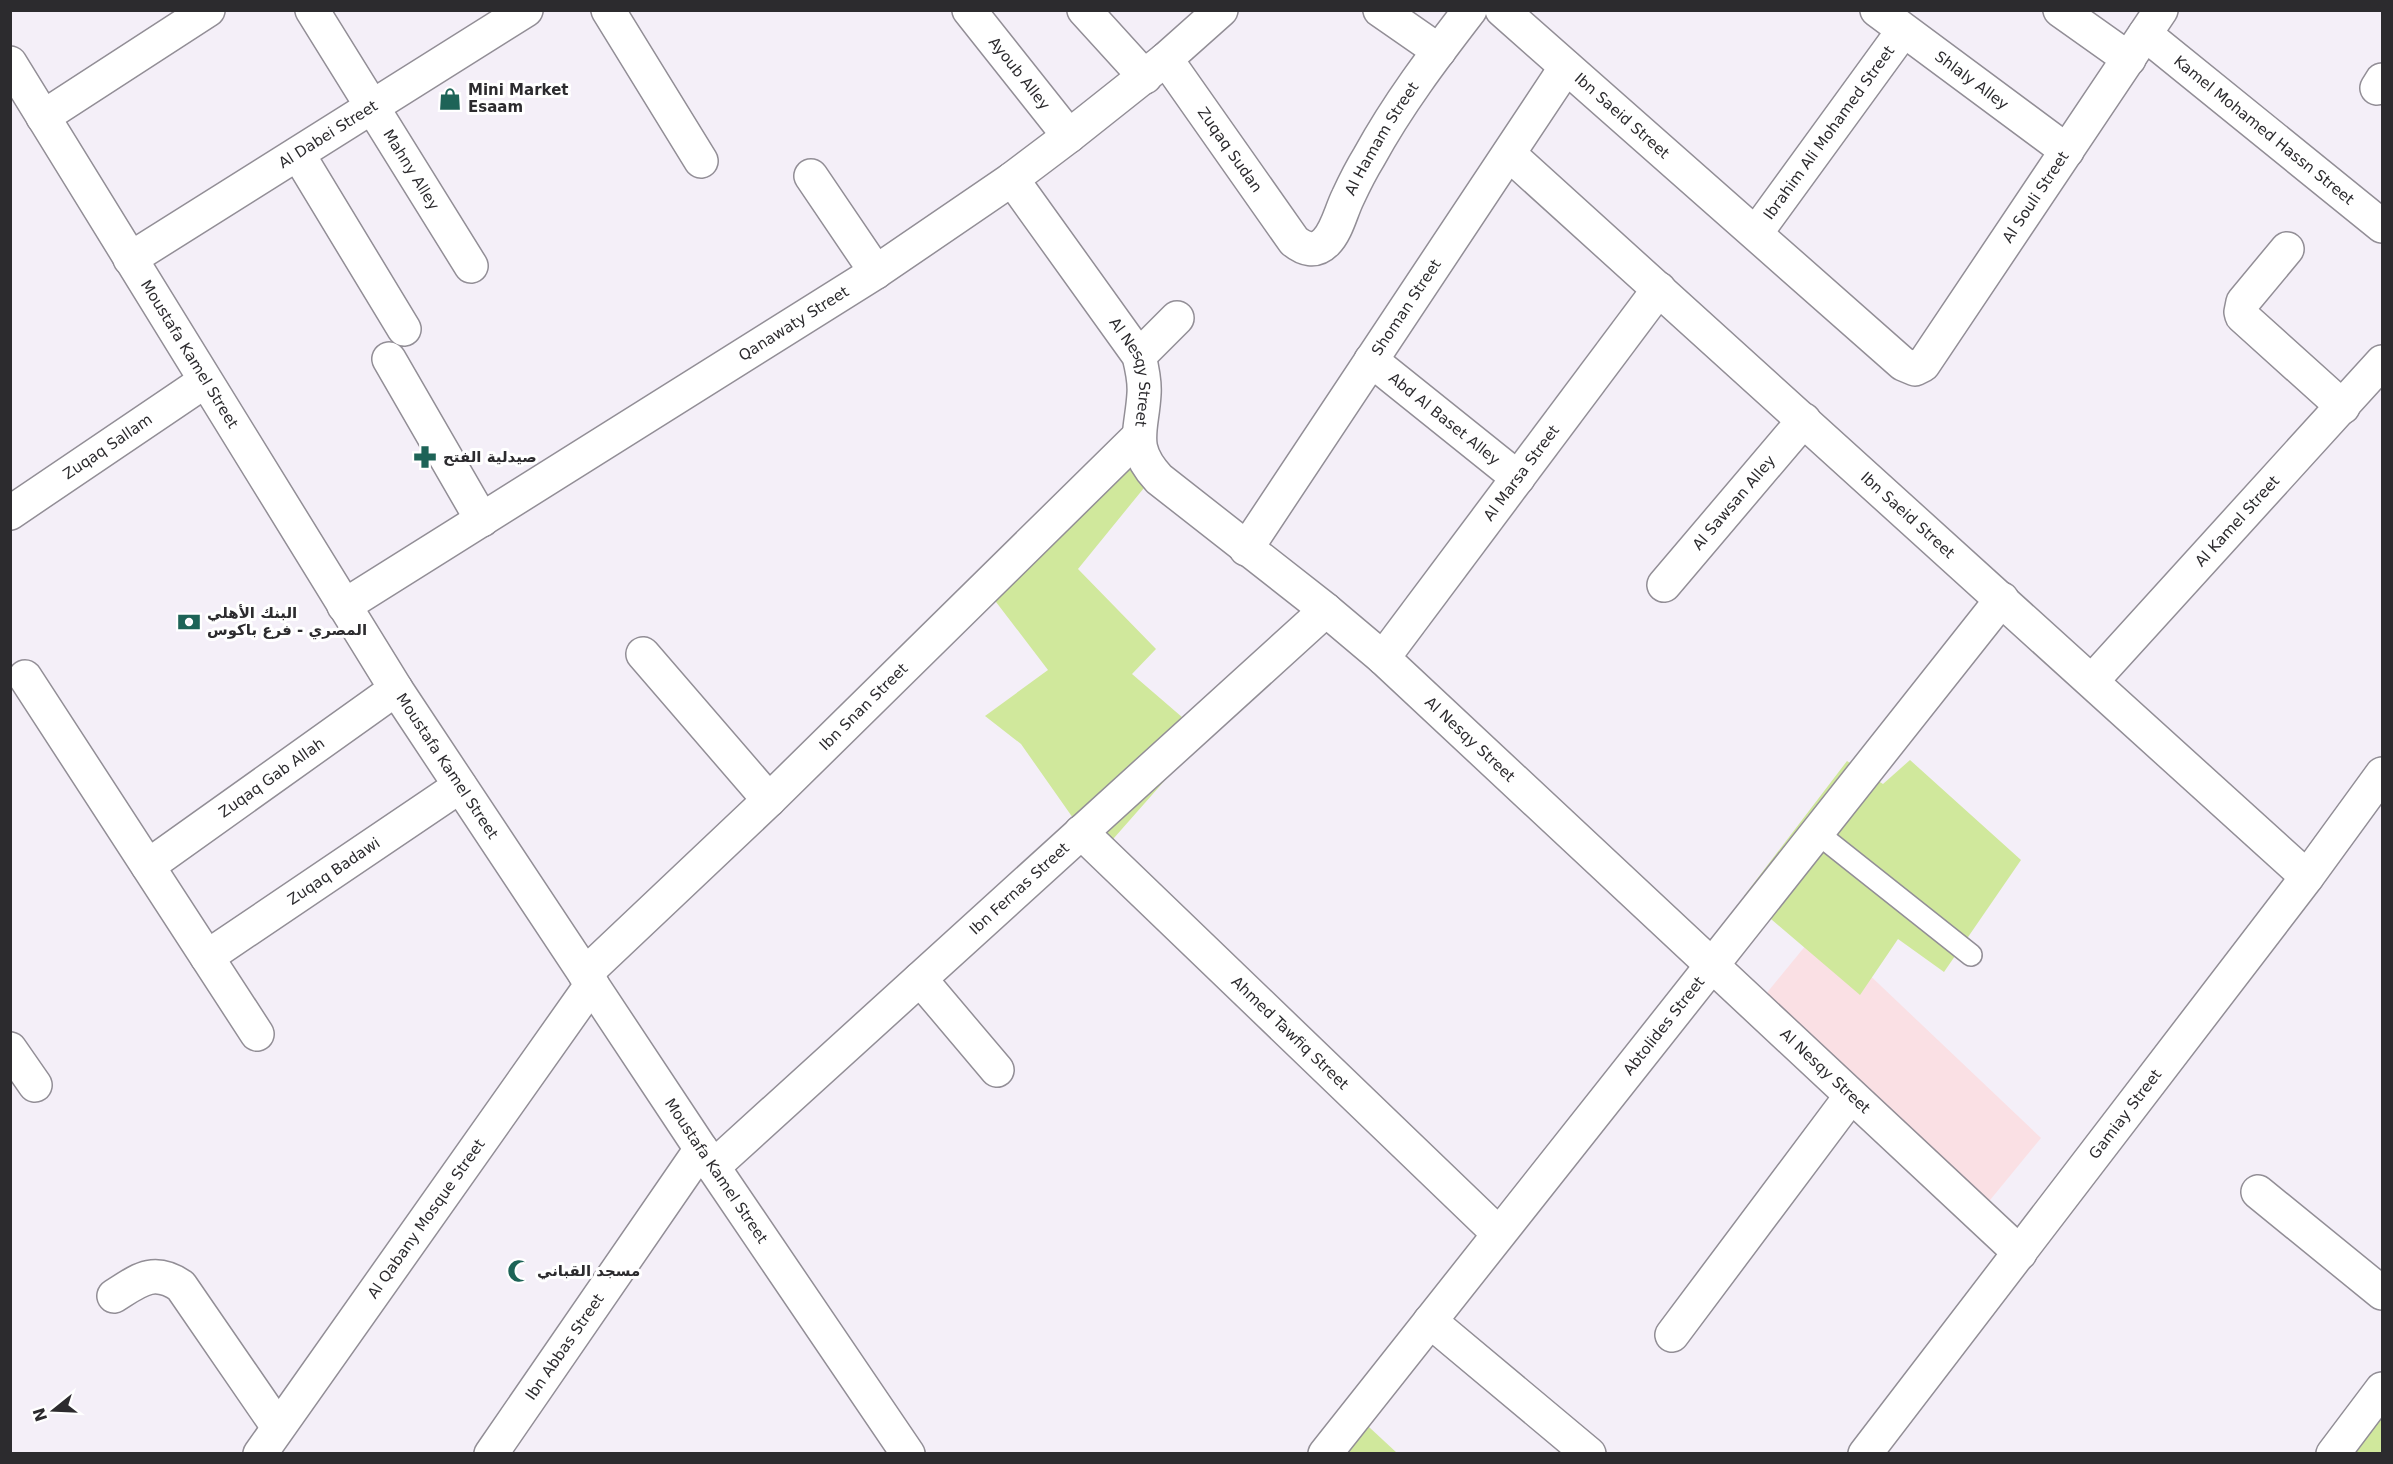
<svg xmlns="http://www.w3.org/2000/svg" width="2393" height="1464" font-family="'DejaVu Sans',Vazirmatn,sans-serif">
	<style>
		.commercial { fill: #fae0e4 }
		.green { fill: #d0e89c }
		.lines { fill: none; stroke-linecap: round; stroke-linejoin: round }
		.lane-casing { stroke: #928e96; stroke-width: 24 }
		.street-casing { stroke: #928e96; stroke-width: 36 }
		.secondary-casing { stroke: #928e96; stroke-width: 36 }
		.lane { stroke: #fff; stroke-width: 21 }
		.street { stroke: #fff; stroke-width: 33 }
		.secondary { stroke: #fff; stroke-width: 33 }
		.labels { text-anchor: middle; stroke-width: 6; stroke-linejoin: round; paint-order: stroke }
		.street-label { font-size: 15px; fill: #2c2b2e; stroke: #fff }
		.poi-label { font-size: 15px; font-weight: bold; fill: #2c2b2e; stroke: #fff; text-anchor: start }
	</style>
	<rect width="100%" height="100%" fill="#f4eff8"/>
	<!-- commercial -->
	<path class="commercial" d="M1820,928L2041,1138L1986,1205L1761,1000Z"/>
	<!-- green -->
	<g class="green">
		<path d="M1122,451L1148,483L1078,569L1156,649L1132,674L1204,736L1099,855L1021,744L985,716L1048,670L980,581Z"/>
		<path d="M1910,760L2021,860L1944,972L1898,939L1860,995L1744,896L1847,761L1883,784Z"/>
		<path d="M2382,1402V1453H2342Z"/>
		<path d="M1355,1414L1397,1453L1322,1454Z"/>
	</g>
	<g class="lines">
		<!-- lane casing -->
		<g class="lane-casing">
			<path id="lane" d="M1816,832L1971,955"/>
		</g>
		<!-- street casing -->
		<g class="street-casing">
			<g id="street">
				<path id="s1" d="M312,10L471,266"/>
				<path d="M608,10L701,161"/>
				<path id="s2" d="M969,10L1069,136"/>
				<path d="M1084,10L1145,77"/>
				<path d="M1380,10L1439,51"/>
				<path id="s3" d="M1502,10L1903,364L1915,369L1923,365L2161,10"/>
				<path id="s4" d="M1877,10L2067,151"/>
				<path d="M2060,10L2129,59"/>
				<path id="s5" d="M2145,34L2382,226"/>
				<path id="s6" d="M1166,59L1294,241C1304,249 1315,253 1326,242C1337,231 1341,211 1348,197C1354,184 1361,170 1369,157C1398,104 1433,58 1470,10"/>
				<path d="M2377,88L2382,80"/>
				<path d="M43,117L208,10"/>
				<path d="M298,154L404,329"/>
				<path id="s7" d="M1509,154L2307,877"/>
				<path d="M811,176L876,272"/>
				<path id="s8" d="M1012,179L1139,356C1142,368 1145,381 1144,394C1142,431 1129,447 1159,479L1326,610L1383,658L2020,1253"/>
				<path id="s9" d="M1756,233L1903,31"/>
				<path d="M2287,249L2243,302L2241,312L2242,316L2343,407"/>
				<path id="s10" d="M130,259L526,10"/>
				<path d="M1139,356L1177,318"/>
				<path d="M389,359L482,520"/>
				<path id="s11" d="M1371,360L1518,478"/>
				<path id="s12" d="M10,513L205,381"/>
				<path id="s13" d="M1246,549L1566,67"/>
				<path id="s14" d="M1664,585L1804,420"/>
				<path id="s15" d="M344,606L876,272L1012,179L1069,136L1166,59L1221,10"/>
				<path d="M643,654L769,800"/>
				<path id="s16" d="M1383,658L1659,289"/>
				<path d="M25,677L257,1034"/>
				<path id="s17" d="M2092,681L2382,362"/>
				<path id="s18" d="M1081,832L1498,1233"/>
				<path id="s19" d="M148,866L396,689"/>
				<path id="s20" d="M207,957L460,786"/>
				<path id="s21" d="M585,974L769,800L1139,436"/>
				<path d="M920,979L997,1070"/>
				<path d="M10,1049L35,1085"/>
				<path id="s22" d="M713,1167L1326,610"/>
				<path d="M2258,1192L2382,1293"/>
				<path d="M114,1296C138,1281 153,1267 181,1286L278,1427"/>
				<path d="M1430,1321L1589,1454"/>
				<path d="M1672,1335L1851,1096"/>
				<path id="s23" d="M260,1454L592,984"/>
				<path id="s24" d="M491,1454L701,1149"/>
				<path id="s25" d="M1325,1454L2002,599"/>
				<path id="s26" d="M1865,1454L2307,877L2382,774"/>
				<path d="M2333,1454L2382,1389"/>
			</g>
		</g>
		<!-- secondary casing -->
		<g class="secondary-casing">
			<g id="secondary">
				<path id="s27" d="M10,63L396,689L701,1149L908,1454"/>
			</g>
		</g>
		<!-- lane -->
		<use href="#lane" class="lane"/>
		<!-- street -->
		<use href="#street" class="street"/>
		<!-- secondary -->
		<use href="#secondary" class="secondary"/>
	</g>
	<!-- icons -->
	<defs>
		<g id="shop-bare" transform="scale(1.8)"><path d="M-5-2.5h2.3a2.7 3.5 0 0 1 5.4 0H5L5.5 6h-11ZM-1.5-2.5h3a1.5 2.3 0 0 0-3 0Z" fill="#1d6357" stroke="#fff" stroke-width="2.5" paint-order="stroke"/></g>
		<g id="pharmacy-bare" transform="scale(1.8)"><path d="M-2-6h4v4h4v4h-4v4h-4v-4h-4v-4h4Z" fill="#1d6357" stroke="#fff" stroke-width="2.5" paint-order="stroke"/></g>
		<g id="bank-bare" transform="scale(1.8)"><path d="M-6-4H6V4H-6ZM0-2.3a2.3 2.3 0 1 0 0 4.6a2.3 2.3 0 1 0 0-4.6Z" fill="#1d6357" stroke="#fff" stroke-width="2.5" paint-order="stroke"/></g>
		<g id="mosque-bare" transform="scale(1.8)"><path d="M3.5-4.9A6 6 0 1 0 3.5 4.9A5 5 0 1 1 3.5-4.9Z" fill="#1d6357" stroke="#fff" stroke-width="2.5" paint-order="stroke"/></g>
	</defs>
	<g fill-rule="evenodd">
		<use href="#shop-bare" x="450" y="99"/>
		<use href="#pharmacy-bare" x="425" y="457"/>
		<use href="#bank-bare" x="189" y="622"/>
		<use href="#mosque-bare" x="519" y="1271"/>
	</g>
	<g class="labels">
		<!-- street labels -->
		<g class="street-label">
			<text dy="5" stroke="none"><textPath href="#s2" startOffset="81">Ayoub Alley</textPath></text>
			<text dy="5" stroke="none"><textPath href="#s4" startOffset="118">Shlaly Alley</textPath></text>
			<text dy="5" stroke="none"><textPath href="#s3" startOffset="160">Ibn Saeid Street</textPath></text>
			<text dy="5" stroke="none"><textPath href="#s5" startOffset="153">Kamel Mohamed Hassn Street</textPath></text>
			<text dy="5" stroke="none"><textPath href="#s9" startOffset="124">Ibrahim Ali Mohamed Street</textPath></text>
			<text dy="5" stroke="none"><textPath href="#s10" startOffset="234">Al Dabei Street</textPath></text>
			<text dy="5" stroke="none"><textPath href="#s6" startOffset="376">Al Hamam Street</textPath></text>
			<text dy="5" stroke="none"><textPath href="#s6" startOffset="111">Zuqaq Sudan</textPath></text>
			<text dy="5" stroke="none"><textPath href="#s1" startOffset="188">Mahny Alley</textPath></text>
			<text dy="5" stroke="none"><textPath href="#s3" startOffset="759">Al Souli Street</textPath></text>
			<text dy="5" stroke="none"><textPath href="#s13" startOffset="290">Shoman Street</textPath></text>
			<text dy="5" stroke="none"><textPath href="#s15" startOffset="531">Qanawaty Street</textPath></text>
			<text dy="5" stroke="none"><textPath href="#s27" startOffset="342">Moustafa Kamel Street</textPath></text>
			<text dy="5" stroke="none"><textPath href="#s8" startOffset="231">Al Nesqy Street</textPath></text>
			<text dy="5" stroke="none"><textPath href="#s11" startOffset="94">Abd Al Baset Alley</textPath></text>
			<text dy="5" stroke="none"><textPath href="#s12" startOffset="118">Zuqaq Sallam</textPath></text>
			<text dy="5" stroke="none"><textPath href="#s16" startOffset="231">Al Marsa Street</textPath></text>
			<text dy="5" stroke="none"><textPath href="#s14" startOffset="108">Al Sawsan Alley</textPath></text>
			<text dy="5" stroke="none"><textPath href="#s7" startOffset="538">Ibn Saeid Street</textPath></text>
			<text dy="5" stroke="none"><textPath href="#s17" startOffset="216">Al Kamel Street</textPath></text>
			<text dy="5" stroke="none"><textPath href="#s21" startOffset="386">Ibn Snan Street</textPath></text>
			<text dy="5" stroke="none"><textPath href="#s8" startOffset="753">Al Nesqy Street</textPath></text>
			<text dy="5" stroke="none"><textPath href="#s27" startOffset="828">Moustafa Kamel Street</textPath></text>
			<text dy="5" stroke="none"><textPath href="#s19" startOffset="152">Zuqaq Gab Allah</textPath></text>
			<text dy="5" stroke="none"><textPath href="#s20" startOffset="153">Zuqaq Badawi</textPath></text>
			<text dy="5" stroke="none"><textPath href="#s22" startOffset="414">Ibn Fernas Street</textPath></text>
			<text dy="5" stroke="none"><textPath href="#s25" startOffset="546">Abtolides Street</textPath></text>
			<text dy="5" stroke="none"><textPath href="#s18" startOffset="290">Ahmed Tawfiq Street</textPath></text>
			<text dy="5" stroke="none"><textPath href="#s8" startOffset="1239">Al Nesqy Street</textPath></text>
			<text dy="5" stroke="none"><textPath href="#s26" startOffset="428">Gamiay Street</textPath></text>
			<text dy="5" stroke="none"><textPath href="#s27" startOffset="1314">Moustafa Kamel Street</textPath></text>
			<text dy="5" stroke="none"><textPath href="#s23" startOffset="288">Al Qabany Mosque Street</textPath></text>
			<text dy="5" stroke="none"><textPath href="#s24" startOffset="130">Ibn Abbas Street</textPath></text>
		</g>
		<!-- poi labels -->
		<g class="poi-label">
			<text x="468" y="95">Mini Market<tspan x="468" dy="17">Esaam</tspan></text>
			<text x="443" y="462">صيدلية الفتح</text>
			<text x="207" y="618">البنك الأهلي<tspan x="207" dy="17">المصري - فرع باكوس</tspan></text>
			<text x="537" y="1276">مسجد القباني</text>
		</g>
	</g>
	<!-- border -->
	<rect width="2393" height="1464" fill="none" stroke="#2c2b2e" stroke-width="24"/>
	<!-- north arrow -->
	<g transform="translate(54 1410) rotate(252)" stroke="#ffffff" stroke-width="4.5" paint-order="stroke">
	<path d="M0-4.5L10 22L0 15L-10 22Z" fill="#2c2b2e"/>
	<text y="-9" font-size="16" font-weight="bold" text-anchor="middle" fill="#2c2b2e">N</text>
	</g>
</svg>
